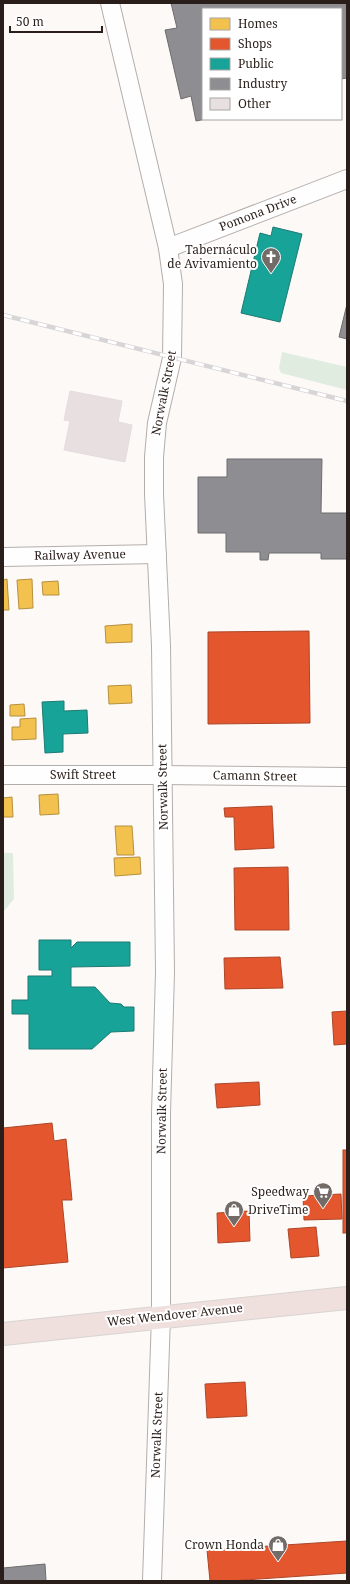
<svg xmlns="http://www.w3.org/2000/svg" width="350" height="1584" font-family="'Noto Serif',serif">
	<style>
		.green { fill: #e0ecdf }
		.homes { fill: #f2c14e; stroke: #b6903e }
		.shops { fill: #e4572e; stroke: #ac4628 }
		.public { fill: #17a398; stroke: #1c7b72 }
		.industry { fill: #8d8d92; stroke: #6f6c6e }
		.building { fill: #e8e0e0; stroke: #e4dcdd }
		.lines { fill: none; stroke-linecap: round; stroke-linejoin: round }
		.minor-casing { stroke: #b4aeaa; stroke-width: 20 }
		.highway-casing { stroke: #d8d4d2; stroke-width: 24 }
		.minor { stroke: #fffefe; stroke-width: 18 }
		.highway { stroke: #efdfdd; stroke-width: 22 }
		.rail-casing { stroke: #d7d5d5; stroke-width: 4.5 }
		.rail { stroke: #fff; stroke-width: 3; stroke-dasharray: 9; stroke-linecap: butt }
		.labels { text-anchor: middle; stroke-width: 4; stroke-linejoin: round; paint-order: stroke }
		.street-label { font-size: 12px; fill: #291e19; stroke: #fff }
		.poi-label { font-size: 12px; fill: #291e19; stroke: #fff; text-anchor: end }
	</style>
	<rect width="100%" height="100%" fill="#fdf9f7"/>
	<!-- green -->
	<g class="green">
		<path d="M282,352L347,367V390L281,373L279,368Z"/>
		<path d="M3,853H13L14,899L3,912Z"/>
	</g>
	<!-- homes -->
	<g class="homes">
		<path d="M7,579L9,610H3V580Z"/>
		<path d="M32,579L33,608L19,609L17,580Z"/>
		<path d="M58,581L59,595H43L42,582Z"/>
		<path d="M132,624V642L106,643L105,626Z"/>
		<path d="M131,685L132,703L109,704L108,686Z"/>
		<path d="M24,704L25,716H10V705Z"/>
		<path d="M36,718V739L12,740V727H20V719Z"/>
		<path d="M58,794L59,814L40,815L39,795Z"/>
		<path d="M12,797L13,817H3V798Z"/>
		<path d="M115,826H132L134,855H117Z"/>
		<path d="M140,857L141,874L115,876L114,858Z"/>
	</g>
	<!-- shops -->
	<g class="shops">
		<path d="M309,631L310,723L208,724V632Z"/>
		<path d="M272,806L274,848L235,850L234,817H225L224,808Z"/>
		<path d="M288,867L289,930H235L234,868Z"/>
		<path d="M280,957L283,988L225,989L224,958Z"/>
		<path d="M347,1011V1044L334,1045L332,1012Z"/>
		<path d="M259,1082L260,1105L217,1108L215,1084Z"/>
		<path d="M52,1123L54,1141L66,1139L72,1200H62L68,1262L3,1268V1128Z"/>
		<rect x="343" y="1150" width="4" height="83"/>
		<path d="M341,1194L342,1219L304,1220L303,1196Z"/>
		<path d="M249,1211L250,1241L218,1243L217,1213Z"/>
		<path d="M316,1227L319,1256L291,1258L288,1229Z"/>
		<path d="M245,1382L247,1416L207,1418L205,1384Z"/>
		<path d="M347,1541V1573L230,1581H210L207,1550Z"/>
	</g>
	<!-- public -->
	<g class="public">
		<path d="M273,227L302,234L280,322L241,313L260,233L271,236Z"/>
		<path d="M64,701V711L87,710L88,733L63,734V752L45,753L42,702Z"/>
		<path d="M39,940H71V948L77,942H130V966L71,967V987H95L110,1003L121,1004L124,1007H134V1031L111,1032L92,1049H29V1014H12V1000H28V976H52V970H39Z"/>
	</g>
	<!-- industry -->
	<g class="industry">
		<path d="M171,3H347V78L341,79V9H203V119H206L196,121L191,96L181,99L165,30L177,28Z"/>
		<path d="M347,304V339L339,337Z"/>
		<path d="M227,459H322L321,513H347V559H321V553H269L268,560H260V552H226V533H198V477H227Z"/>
		<path d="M45,1564L46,1581H3V1568Z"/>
	</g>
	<!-- building -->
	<path class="building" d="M70,391L122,401L118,422L132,425L125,462L64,450L70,421L64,420Z"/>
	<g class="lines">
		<!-- minor casing -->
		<g class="minor-casing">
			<g id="minor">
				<path d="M110,3L168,248L173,284L172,358L157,423L154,457V494L161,646L165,972L161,1114V1316L152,1581"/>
				<path d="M168,248L347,179"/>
				<path d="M3,557L157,554"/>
				<path d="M3,775H162L347,777"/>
			</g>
		</g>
		<!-- highway casing -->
		<g class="highway-casing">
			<path id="highway" d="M3,1334L347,1298"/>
		</g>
		<!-- minor -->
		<use href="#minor" class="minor"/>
		<!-- highway -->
		<use href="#highway" class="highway"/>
		<!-- rail casing -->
		<g class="rail-casing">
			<path id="rail" d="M3,315L347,401"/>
		</g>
		<!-- rail -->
		<use href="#rail" class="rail"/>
	</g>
	<!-- icons -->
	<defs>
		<g id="church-pin" transform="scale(1)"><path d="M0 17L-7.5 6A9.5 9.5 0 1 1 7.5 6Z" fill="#736b67" stroke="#fff"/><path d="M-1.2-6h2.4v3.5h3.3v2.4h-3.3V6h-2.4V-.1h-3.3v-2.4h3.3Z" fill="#fff"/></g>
		<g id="supermarket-pin" transform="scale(1)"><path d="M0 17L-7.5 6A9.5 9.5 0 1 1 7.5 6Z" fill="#736b67" stroke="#fff"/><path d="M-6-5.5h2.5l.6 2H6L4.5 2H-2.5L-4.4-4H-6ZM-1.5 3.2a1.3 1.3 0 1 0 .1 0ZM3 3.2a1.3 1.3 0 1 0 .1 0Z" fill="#fff"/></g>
		<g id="shop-pin" transform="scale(1)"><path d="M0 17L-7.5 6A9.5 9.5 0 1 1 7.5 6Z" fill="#736b67" stroke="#fff"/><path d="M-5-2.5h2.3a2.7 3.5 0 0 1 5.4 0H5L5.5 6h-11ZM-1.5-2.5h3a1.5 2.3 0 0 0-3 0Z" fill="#fff"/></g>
	</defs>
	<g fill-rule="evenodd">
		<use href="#church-pin" x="271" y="257"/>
		<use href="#supermarket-pin" x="323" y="1192"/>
		<use href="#shop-pin" x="234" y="1210"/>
		<use href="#shop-pin" x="278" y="1545"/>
	</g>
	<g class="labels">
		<!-- street labels -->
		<g class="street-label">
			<text transform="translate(258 213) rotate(-21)" y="4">Pomona Drive</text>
			<text transform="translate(164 393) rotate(-79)" y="4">Norwalk Street</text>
			<text transform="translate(80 555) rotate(-1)" y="4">Railway Avenue</text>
			<text x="83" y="779">Swift Street</text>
			<text transform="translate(255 776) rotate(1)" y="4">Camann Street</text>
			<text transform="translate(163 787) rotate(-91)" y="4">Norwalk Street</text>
			<text transform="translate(162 1111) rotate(-89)" y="4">Norwalk Street</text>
			<text transform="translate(175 1315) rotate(-6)" y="4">West Wendover Avenue</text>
			<text transform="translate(157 1435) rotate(-88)" y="4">Norwalk Street</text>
		</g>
		<!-- poi labels -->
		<g class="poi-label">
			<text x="257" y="254">Tabernáculo<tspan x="257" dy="14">de Avivamiento</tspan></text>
			<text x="309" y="1196">Speedway</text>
			<text x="248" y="1214" text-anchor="start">DriveTime</text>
			<text x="264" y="1549">Crown Honda</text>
		</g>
	</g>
	<!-- border -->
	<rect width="350" height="1584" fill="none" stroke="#291e19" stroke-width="8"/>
	<!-- legend -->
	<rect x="202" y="8" width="140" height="112" fill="#ffffff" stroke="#a9a5a3"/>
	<rect x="210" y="18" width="20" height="12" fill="#f2c14e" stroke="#a9a5a3"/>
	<text x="238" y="28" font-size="12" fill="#291e19">Homes</text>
	<rect x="210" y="38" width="20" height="12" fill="#e4572e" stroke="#a9a5a3"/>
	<text x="238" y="48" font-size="12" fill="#291e19">Shops</text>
	<rect x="210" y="58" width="20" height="12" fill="#17a398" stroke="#a9a5a3"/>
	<text x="238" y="68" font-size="12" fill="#291e19">Public</text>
	<rect x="210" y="78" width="20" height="12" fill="#8d8d92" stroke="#a9a5a3"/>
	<text x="238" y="88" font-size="12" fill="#291e19">Industry</text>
	<rect x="210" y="98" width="20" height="12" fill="#e8e0e0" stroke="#a9a5a3"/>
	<text x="238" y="108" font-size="12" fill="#291e19">Other</text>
	<!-- scale -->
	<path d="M10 26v6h92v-6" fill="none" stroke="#291e19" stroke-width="2"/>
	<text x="16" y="26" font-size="12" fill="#291e19" stroke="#ffffff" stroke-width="3" paint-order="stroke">50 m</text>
</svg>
